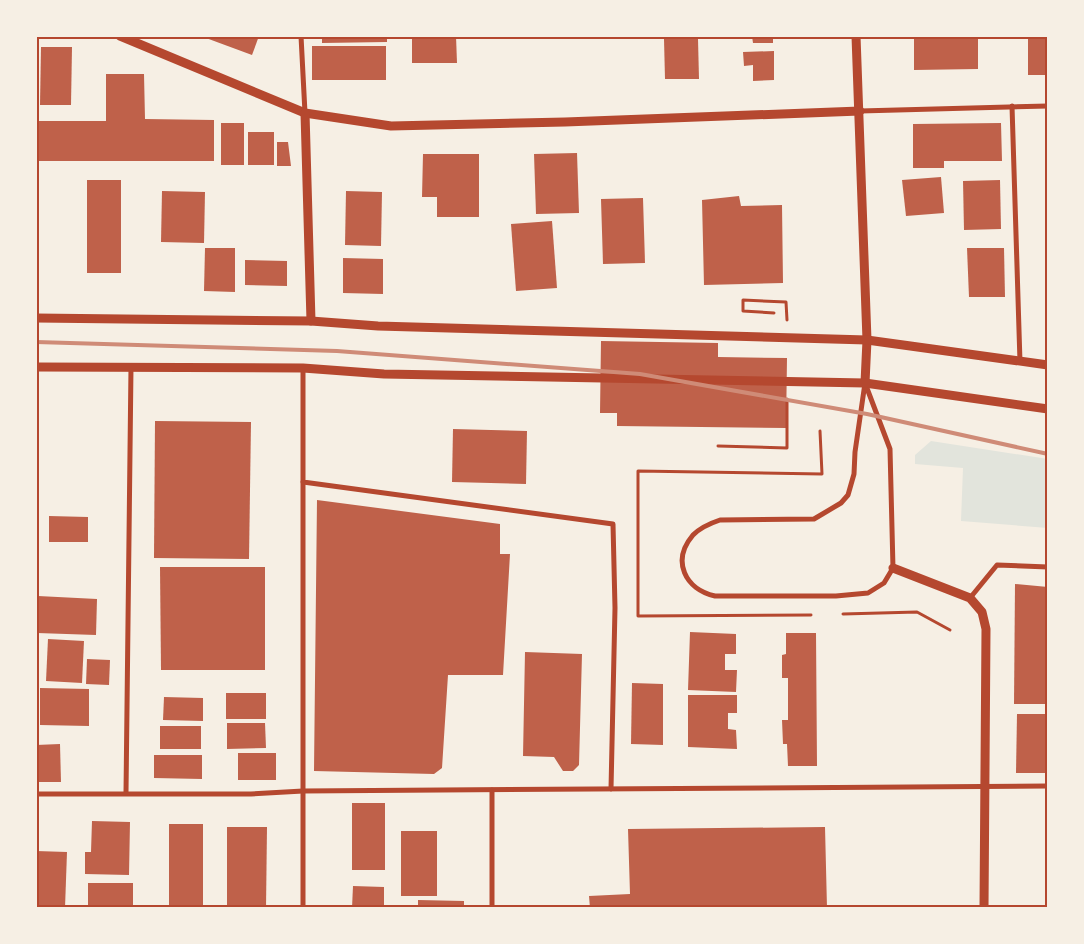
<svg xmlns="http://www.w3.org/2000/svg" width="1084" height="944" font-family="'Zilla Slab',serif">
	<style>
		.green { fill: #e2e4dc }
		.building { fill: #bf614a }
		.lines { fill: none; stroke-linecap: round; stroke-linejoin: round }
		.path { stroke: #b5482f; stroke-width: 3 }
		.minor { stroke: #b5482f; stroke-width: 5 }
		.tertiary { stroke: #b5482f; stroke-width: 9 }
		.rail { stroke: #cf8b77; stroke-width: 4 }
		.neatline { fill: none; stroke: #b5482f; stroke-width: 2 }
	</style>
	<rect width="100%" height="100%" fill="#f6efe4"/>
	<!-- green -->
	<path class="green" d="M931,441L1048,459V528L961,521L963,468L915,464V455Z"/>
	<!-- building -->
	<g class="building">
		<path d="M206,36H259L252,55L206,38Z"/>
		<path d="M322,36H387V42L322,43Z"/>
		<path d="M412,36H456L457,63H412Z"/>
		<path d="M752,36H773V43H753Z"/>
		<path d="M914,36H978V69L914,70Z"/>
		<rect x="1028" y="36" width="20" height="39"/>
		<path d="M664,39H698L699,79H665Z"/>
		<rect x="312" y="46" width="74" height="34"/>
		<path d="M41,47H72L71,105H40Z"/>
		<path d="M774,51V80L753,81V65L744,66L743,52Z"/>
		<path d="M106,74H144L145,119L214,120V161H36V121H106Z"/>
		<rect x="221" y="123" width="23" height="42"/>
		<path d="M1001,123L1002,161H944V168H913V124Z"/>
		<rect x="248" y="132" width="26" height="33"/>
		<path d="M277,142H288L291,166H277Z"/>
		<path d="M577,153L579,213L536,214L534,154Z"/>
		<path d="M423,154H479V217H437V197H422Z"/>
		<path d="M941,177L944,213L906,216L902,180Z"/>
		<rect x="87" y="180" width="34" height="93"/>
		<path d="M1000,180L1001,229L964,230L963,181Z"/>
		<path d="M162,191L205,192L204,243L161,242Z"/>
		<path d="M346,191L382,192L381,246L345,245Z"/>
		<path d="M739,196L741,206L782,205L783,283L704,285L702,200Z"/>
		<path d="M643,198L645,263L603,264L601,199Z"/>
		<path d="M552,221L557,288L516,291L511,224Z"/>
		<path d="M205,248H235V292L204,291Z"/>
		<path d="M967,248H1004L1005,297H969Z"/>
		<path d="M343,258L383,259V294L343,293Z"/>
		<path d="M245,260L287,261V286L245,285Z"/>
		<path d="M601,341L718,343V357L787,358L786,428L617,426V413H600Z"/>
		<path d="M155,421L251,422L249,559L154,558Z"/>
		<path d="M453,429L527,431L526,484L452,482Z"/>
		<path d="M317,500L500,524V554H510L503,675H448L442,768L434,774L314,771Z"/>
		<path d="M49,516L88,517V542H49Z"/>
		<path d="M160,567H265V670H161Z"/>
		<path d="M1015,584L1048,587V704H1014Z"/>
		<path d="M38,596L97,599L96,635L37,633Z"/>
		<path d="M690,632L736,634V654H725V670H737L736,692L688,690Z"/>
		<path d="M786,633H816L817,766H788L787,744H783L782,720H788V678H782V655L786,654Z"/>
		<path d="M48,639L84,641L82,683L46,681Z"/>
		<path d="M525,652L582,654L579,765L573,771H563L554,757L523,756Z"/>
		<path d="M87,659L110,660L109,685L86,684Z"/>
		<path d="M632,683L663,684V745L631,744Z"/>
		<path d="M40,688L89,689V726L40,725Z"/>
		<rect x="226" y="693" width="40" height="26"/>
		<path d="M688,695H737V713H728V729L736,730L737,749L688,747Z"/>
		<path d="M164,697L203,698V721L163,720Z"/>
		<path d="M1017,714H1048V773H1016Z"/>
		<path d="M227,723H265L266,748L227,749Z"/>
		<rect x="160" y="726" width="41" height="23"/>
		<path d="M60,744L61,782H36V745Z"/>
		<rect x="238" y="753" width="38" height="27"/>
		<path d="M154,755H202V779L154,778Z"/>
		<rect x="352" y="803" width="33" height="67"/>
		<path d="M92,821L130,822L129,875L85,874V852H91Z"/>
		<rect x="169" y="824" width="34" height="84"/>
		<path d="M227,827H267L266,908H227Z"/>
		<path d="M825,827L827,908H590L589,896L630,894L628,829Z"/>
		<rect x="401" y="831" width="36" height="65"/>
		<path d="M36,851L67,852L65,908H36Z"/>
		<rect x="88" y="883" width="45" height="24"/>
		<path d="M353,886L384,887V908H352Z"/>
		<path d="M418,900L464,901V908H418Z"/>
	</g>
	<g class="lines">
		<!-- path -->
		<g class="path">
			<path d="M774,313L743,311V300L786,302L787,320"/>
			<path d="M718,446L787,448V399"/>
			<path d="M843,614L917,612L950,630"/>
			<path d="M811,615L638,616V471L822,474L820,431"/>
		</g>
		<!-- minor -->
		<g class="minor">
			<path d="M301,36L305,113"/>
			<path d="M1012,106L1020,362"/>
			<path d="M860,111L1048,106"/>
			<path d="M303,368V482L613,524L615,608L611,789"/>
			<path d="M865,383L890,449L893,568L884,583L868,593L836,596H715C685,589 671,561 693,535C700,528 711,523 720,520L814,519L841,503L848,495L854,474L855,452Z"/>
			<path d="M970,598L997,565L1048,567"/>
			<path d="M492,790V908"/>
			<path d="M126,793L131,367"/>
			<path d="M36,794H251L303,791L1048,786"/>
			<path d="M303,908V482"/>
		</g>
		<!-- tertiary -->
		<g class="tertiary">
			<path d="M120,36L305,113L391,126L565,122L860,111"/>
			<path d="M856,36L867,340L865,383"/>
			<path d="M305,113L311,321"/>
			<path d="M36,318L311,321L378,326L867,340L1048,365"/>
			<path d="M36,367L303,368L384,374L865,383L1048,409"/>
			<path d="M893,568L970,598L982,612L986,629L984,908"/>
		</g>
		<!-- rail -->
		<path class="rail" d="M36,342L337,351L640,374L867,414L1048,454"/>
	</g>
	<!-- border -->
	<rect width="1084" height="944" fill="none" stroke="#f6efe4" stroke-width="75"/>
	<rect x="38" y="38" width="1008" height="868" class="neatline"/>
</svg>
